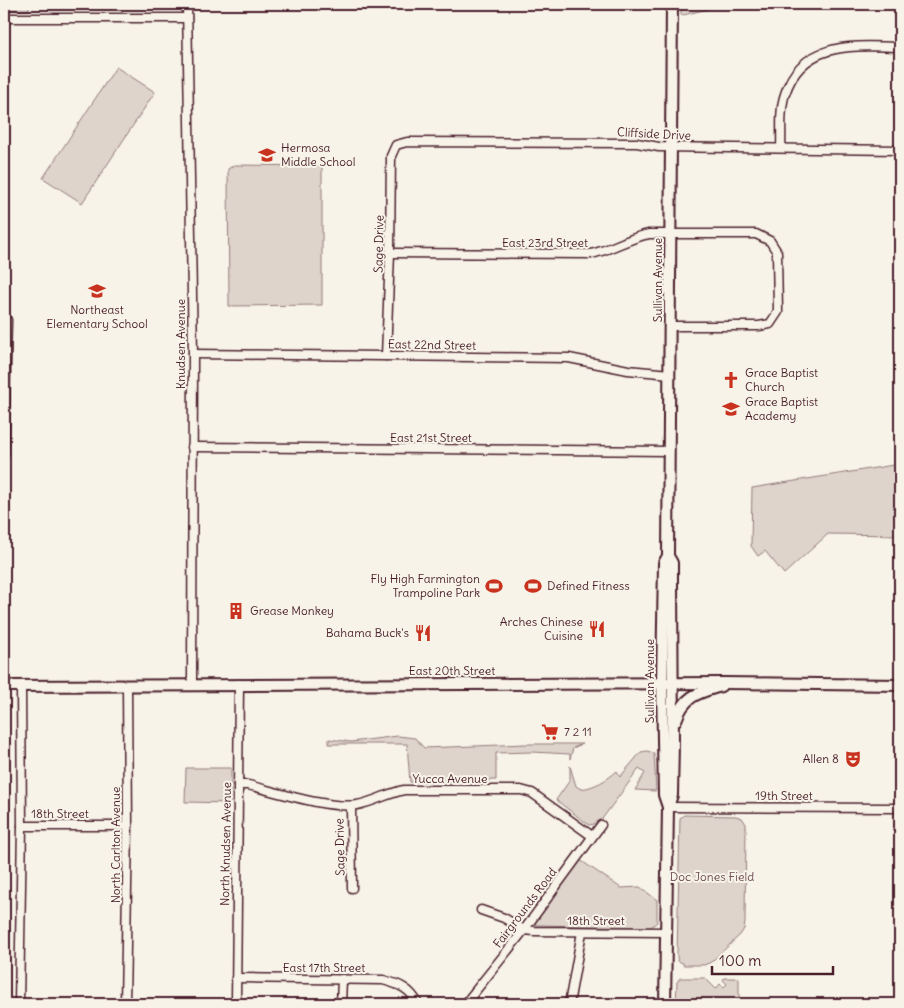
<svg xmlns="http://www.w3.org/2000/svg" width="904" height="1008" font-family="Delius,sans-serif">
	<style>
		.green { fill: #ded4cc; stroke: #947a7c }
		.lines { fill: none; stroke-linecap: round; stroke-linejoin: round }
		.minor-casing { stroke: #4a1f2b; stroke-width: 11 }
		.major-casing { stroke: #4a1f2b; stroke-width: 14 }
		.minor { stroke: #f7f3e8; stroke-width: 8 }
		.major { stroke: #f7f3e8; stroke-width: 10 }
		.labels { text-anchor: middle; stroke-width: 4; stroke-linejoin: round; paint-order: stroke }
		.street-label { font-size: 12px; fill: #4a1f2b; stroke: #f7f3e8 }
		.poi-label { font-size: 12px; fill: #4a1f2b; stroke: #f7f3e8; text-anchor: start }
		.park-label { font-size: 12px; fill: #6f4c53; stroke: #f7f3e8 }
	</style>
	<rect width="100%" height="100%" fill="#f7f3e8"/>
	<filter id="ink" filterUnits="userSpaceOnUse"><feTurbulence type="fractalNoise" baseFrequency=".02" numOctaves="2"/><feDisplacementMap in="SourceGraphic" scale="10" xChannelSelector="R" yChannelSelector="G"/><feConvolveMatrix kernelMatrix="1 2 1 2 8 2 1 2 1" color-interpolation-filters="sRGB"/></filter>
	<g filter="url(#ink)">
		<!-- green -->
		<g class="green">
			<rect x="4" y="4" width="25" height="6"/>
			<path d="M681,4H712L708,9L683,15H681Z"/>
			<path d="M116,67L155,92L82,203L43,178Z"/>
			<path d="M234,165L322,166V305L229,306L228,169Z"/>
			<path d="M900,464V535L828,534L784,574L765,551L758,556L751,546L752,488Z"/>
			<path d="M398,736L415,738L424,748L526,744H582L573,748L570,759V754L532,752L496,753V780L410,782L407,744H329V739L351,742Z"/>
			<path d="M647,751L654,753L656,791L635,790L645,773L639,769L599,823L589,825L556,800L570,780V766L576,786L581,789C595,787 607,780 617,771L620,777L641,752Z"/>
			<path d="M186,768H231V803L185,802Z"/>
			<path d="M684,815L736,816L742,818L746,824L745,922L744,929L740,935L711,962L704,965H683V963L678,961L677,957L680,818Z"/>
			<path d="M580,860L621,888L640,887L657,900V922L651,927L536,925L535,922L538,916Z"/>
			<path d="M680,978H705L716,989L720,984L724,987L727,984L723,980L724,978H739V1004H676L677,982Z"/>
		</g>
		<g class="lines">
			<!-- minor casing -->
			<g class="minor-casing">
				<g id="minor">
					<path d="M187,4L193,354L192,685"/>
					<path d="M4,18H187"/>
					<path d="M781,148C782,131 779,111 785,94C802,40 855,46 900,47"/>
					<path d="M390,253L591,254C611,250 628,238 649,234H756L770,241L777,252L778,312L770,324L759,326H670"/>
					<path d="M4,320H7L4,455"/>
					<path d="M193,354L569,358L628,370L670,374"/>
					<path d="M386,356L390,253L391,156L396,145L407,142L637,143L659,147L900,150"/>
					<path d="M192,447L669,451"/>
					<path d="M238,785H248C277,792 328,809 357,805C374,802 388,793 404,790H521L532,793L592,836"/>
					<path d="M351,806L352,888"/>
					<path d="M668,807L900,808"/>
					<path d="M22,826H128"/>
					<path d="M481,910L504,918L524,930L534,931L667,932"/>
					<path d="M236,978L383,980C399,984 411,989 418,1004"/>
					<path d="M19,1004L22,826L21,686"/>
					<path d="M125,1004L128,826L127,685"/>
					<path d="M236,1004L239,684"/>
					<path d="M341,1004L342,979"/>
					<path d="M465,1004L524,930L601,825"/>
					<path d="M569,1004L582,932"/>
				</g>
			</g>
			<!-- major casing -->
			<g class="major-casing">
				<g id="major">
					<path d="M4,686L724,683L900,685"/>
					<path d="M676,720C685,695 698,693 721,686"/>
					<path d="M668,807L664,795L662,683L664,563L668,556"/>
					<path d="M665,1004L668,807L672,795L673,744L672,583V563L668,556L672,4"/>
				</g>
			</g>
			<!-- minor -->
			<use href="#minor" class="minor"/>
			<!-- major -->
			<use href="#major" class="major"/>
		</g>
	</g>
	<!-- icons -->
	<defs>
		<g id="school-bare" transform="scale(1.35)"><path d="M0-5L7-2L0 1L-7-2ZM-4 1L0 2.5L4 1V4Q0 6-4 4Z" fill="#c8321e" stroke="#f7f3e8" stroke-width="2.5" paint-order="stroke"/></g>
		<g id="church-bare" transform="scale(1.35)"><path d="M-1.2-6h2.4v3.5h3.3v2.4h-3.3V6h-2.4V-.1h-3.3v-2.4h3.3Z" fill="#c8321e" stroke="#f7f3e8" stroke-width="2.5" paint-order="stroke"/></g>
		<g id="stadium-bare" transform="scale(1.35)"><path d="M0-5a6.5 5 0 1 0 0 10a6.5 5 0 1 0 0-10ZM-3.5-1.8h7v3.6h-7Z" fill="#c8321e" stroke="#f7f3e8" stroke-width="2.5" paint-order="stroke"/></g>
		<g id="building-bare" transform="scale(1.35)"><path d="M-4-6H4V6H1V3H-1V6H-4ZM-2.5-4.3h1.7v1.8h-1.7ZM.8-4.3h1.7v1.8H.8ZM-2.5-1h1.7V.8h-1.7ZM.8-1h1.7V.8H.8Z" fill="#c8321e" stroke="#f7f3e8" stroke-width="2.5" paint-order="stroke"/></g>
		<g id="restaurant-bare" transform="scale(1.35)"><path d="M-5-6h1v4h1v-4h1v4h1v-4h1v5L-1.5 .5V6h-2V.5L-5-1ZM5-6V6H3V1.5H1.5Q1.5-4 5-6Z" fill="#c8321e" stroke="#f7f3e8" stroke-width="2.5" paint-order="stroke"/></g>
		<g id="supermarket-bare" transform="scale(1.35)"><path d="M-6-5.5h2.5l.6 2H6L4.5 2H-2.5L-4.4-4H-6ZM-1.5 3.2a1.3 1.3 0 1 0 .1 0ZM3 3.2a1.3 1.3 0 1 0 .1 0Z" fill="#c8321e" stroke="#f7f3e8" stroke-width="2.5" paint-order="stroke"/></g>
		<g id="theatre-bare" transform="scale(1.35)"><path d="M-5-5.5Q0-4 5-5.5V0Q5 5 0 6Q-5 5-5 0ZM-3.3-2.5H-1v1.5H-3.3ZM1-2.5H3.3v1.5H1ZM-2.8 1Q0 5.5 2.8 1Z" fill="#c8321e" stroke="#f7f3e8" stroke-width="2.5" paint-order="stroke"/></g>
	</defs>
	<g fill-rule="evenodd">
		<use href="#school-bare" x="267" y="155"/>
		<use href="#school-bare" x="97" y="291"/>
		<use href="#church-bare" x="731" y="380"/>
		<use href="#school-bare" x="731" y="409"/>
		<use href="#stadium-bare" x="494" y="586"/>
		<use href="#stadium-bare" x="533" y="586"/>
		<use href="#building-bare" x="236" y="611"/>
		<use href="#restaurant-bare" x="597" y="629"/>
		<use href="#restaurant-bare" x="423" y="633"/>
		<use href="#supermarket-bare" x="550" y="732"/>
		<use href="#theatre-bare" x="853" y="759"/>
	</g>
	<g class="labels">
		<!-- street labels -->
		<g class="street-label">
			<text transform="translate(654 134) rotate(3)" y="4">Cliffside Drive</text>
			<text x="545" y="247">East 23rd Street</text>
			<text transform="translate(379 244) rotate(-89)" y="4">Sage Drive</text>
			<text transform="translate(658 280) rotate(-90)" y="4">Sullivan Avenue</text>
			<text transform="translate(181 344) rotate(-90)" y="4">Knudsen Avenue</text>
			<text transform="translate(432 345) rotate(1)" y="4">East 22nd Street</text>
			<text x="431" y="442">East 21st Street</text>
			<text x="452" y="675">East 20th Street</text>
			<text transform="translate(650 681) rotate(-90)" y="4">Sullivan Avenue</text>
			<text x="450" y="783">Yucca Avenue</text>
			<text x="784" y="800">19th Street</text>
			<text x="60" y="818">18th Street</text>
			<text transform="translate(226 844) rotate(-89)" y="4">North Knudsen Avenue</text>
			<text transform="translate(116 845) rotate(-90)" y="4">North Carlton Avenue</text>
			<text transform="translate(340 847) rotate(-91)" y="4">Sage Drive</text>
			<text transform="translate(525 908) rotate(-53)" y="4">Fairgrounds Road</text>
			<text x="596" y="925">18th Street</text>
			<text x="324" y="972">East 17th Street</text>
		</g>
		<!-- poi labels -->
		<g class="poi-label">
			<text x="281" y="152">Hermosa<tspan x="281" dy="14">Middle School</tspan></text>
			<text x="97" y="314" text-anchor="middle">Northeast<tspan x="97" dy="14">Elementary School</tspan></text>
			<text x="745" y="377">Grace Baptist<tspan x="745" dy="14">Church</tspan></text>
			<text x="745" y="406">Grace Baptist<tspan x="745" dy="14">Academy</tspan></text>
			<text x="480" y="583" text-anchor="end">Fly High Farmington<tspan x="480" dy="14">Trampoline Park</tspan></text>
			<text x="547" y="590">Defined Fitness</text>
			<text x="250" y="615">Grease Monkey</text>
			<text x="583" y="626" text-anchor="end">Arches Chinese<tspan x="583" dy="14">Cuisine</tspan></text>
			<text x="409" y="637" text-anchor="end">Bahama Buck's</text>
			<text x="564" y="736">7 2 11</text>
			<text x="839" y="763" text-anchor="end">Allen 8</text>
		</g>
		<!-- park labels -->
		<g class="park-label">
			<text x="712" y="881">Doc Jones Field</text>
		</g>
	</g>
	<!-- margin -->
	<rect width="904" height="1008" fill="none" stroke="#f7f3e8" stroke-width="20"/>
	<rect x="10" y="10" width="884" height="988" fill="none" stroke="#4a1f2b" stroke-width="2" filter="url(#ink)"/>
	<!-- scale -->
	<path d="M712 966v8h121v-8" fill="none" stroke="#4a1f2b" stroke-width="2.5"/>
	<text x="719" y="966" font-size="15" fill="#4a1f2b" stroke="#f7f3e8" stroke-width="4" paint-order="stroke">100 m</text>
</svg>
